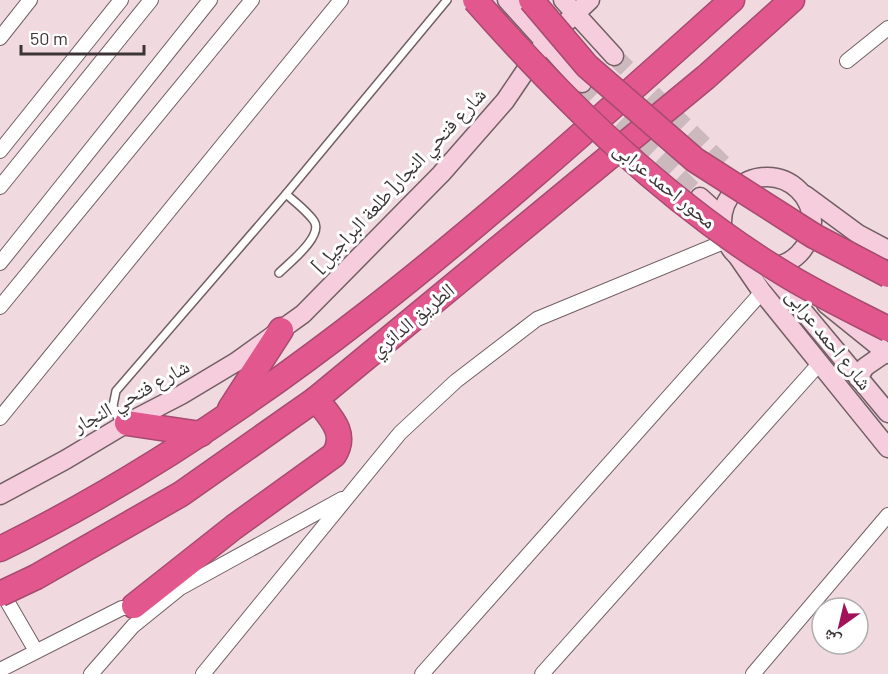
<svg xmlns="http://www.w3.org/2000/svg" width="888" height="674" font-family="Barlow,'Noto Naskh Arabic',sans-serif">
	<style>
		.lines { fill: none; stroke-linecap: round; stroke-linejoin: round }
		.secondary-tunnel { stroke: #ccb9be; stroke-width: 18; stroke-dasharray: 18 9; stroke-linecap: butt }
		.lane-casing { stroke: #715f64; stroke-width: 10 }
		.street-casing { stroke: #715f64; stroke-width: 16 }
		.secondary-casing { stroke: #715f64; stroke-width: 21 }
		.highway-casing { stroke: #a74b6f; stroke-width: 27 }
		.lane { stroke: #fff; stroke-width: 7 }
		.street { stroke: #fff; stroke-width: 14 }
		.secondary { stroke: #f6cddd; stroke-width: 18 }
		.highway { stroke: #e1578e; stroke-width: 24 }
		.highway-bridge-casing { stroke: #a74b6f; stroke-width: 27; stroke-linecap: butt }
		.highway-bridge { stroke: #e1578e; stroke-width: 24 }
		.labels { text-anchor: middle; stroke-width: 6; stroke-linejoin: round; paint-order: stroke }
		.street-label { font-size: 20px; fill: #3c3436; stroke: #fff }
	</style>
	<rect width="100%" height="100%" fill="#f0dae0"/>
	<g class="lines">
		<!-- secondary-tunnel -->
		<g class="secondary-tunnel">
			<path d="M614,56L727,168"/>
			<path d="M582,83L700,197"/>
		</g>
		<!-- lane casing -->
		<g class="lane-casing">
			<g id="lane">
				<path d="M279,273C289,263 324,236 314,221C307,211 295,202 286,194"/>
				<path d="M120,424L113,406L116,391L286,194L447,0"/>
			</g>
		</g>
		<!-- street casing -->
		<g class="street-casing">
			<g id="street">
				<path d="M0,38L30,0"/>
				<path d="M847,61L888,28"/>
				<path d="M0,151L121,0"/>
				<path d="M0,187L151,0"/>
				<path d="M0,263L210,0"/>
				<path d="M0,307L252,0"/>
				<path d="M0,418L341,0"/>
				<path d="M0,589L36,651"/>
				<path d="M0,670L122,608H138"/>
				<path d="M91,674L133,626L180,588L342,499"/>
				<path d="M203,674L400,433L456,381L537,319L726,241"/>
				<path d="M422,674L762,292"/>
				<path d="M542,674L819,364"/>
				<path d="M753,674L888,515"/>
			</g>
		</g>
		<!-- secondary casing -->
		<g class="secondary-casing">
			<g id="secondary">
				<path d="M507,0L582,83"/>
				<path d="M563,0L614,56"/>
				<circle cx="767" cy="222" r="45"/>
				<path d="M805,195L858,234L888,250"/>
				<path d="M700,197L722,217"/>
				<path d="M738,257L762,292L888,448"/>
				<path d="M768,269L888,413"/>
				<path d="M826,304L888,354"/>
				<path d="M858,378L865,367L885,353"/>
				<path d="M0,495L65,460L127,423L181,395L236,362L303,314L441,174L505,101L545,42L590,0"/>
			</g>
		</g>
		<!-- highway casing -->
		<g class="highway-casing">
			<g id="highway">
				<path d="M230,409L281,330"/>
				<path d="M127,423L201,434"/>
				<path d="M0,549C277,413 504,204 732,0"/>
				<path d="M36,577L181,494L316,399L706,77L792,0"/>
				<path d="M134,606L234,527L334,455C348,433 330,417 316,399"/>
			</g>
		</g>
		<!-- lane -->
		<use href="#lane" class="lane"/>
		<!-- street -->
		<use href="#street" class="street"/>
		<!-- secondary -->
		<use href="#secondary" class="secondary"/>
		<!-- highway -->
		<use href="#highway" class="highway"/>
		<!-- highway-bridge casing -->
		<g class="highway-bridge-casing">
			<g id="highway-bridge">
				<path d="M475,0C566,103 665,201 783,273C817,294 853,311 888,329"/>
				<path d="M531,0L587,66L695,160L814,236L888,275"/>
				<path d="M0,594L36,577"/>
			</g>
		</g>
		<!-- highway-bridge -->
		<use href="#highway-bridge" class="highway-bridge"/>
	</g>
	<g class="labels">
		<!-- street labels -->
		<g class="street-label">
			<text transform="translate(399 180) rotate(-47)" y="7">شارع فتحي النجار[طلعة البراجيل]</text>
			<text transform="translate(665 185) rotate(39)" y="7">محور احمد عرابى</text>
			<text transform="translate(412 320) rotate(-40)" y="7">الطريق الدائري</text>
			<text transform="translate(829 339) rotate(51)" y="7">شارع احمد عرابى</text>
			<text transform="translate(131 396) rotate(-29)" y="7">شارع فتحي النجار</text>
		</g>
	</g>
	<!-- north arrow -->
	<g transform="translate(840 626) rotate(214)"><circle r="28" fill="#ffffff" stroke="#b1aeaf" stroke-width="1.5"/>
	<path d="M0-4.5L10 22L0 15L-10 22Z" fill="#a11259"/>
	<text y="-9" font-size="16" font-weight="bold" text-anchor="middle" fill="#3c3436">ش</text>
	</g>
	<!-- scale -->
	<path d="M21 45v9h123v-9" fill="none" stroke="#3c3436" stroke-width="3"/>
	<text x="30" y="45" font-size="18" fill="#3c3436" stroke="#ffffff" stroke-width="4.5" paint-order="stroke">50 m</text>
</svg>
